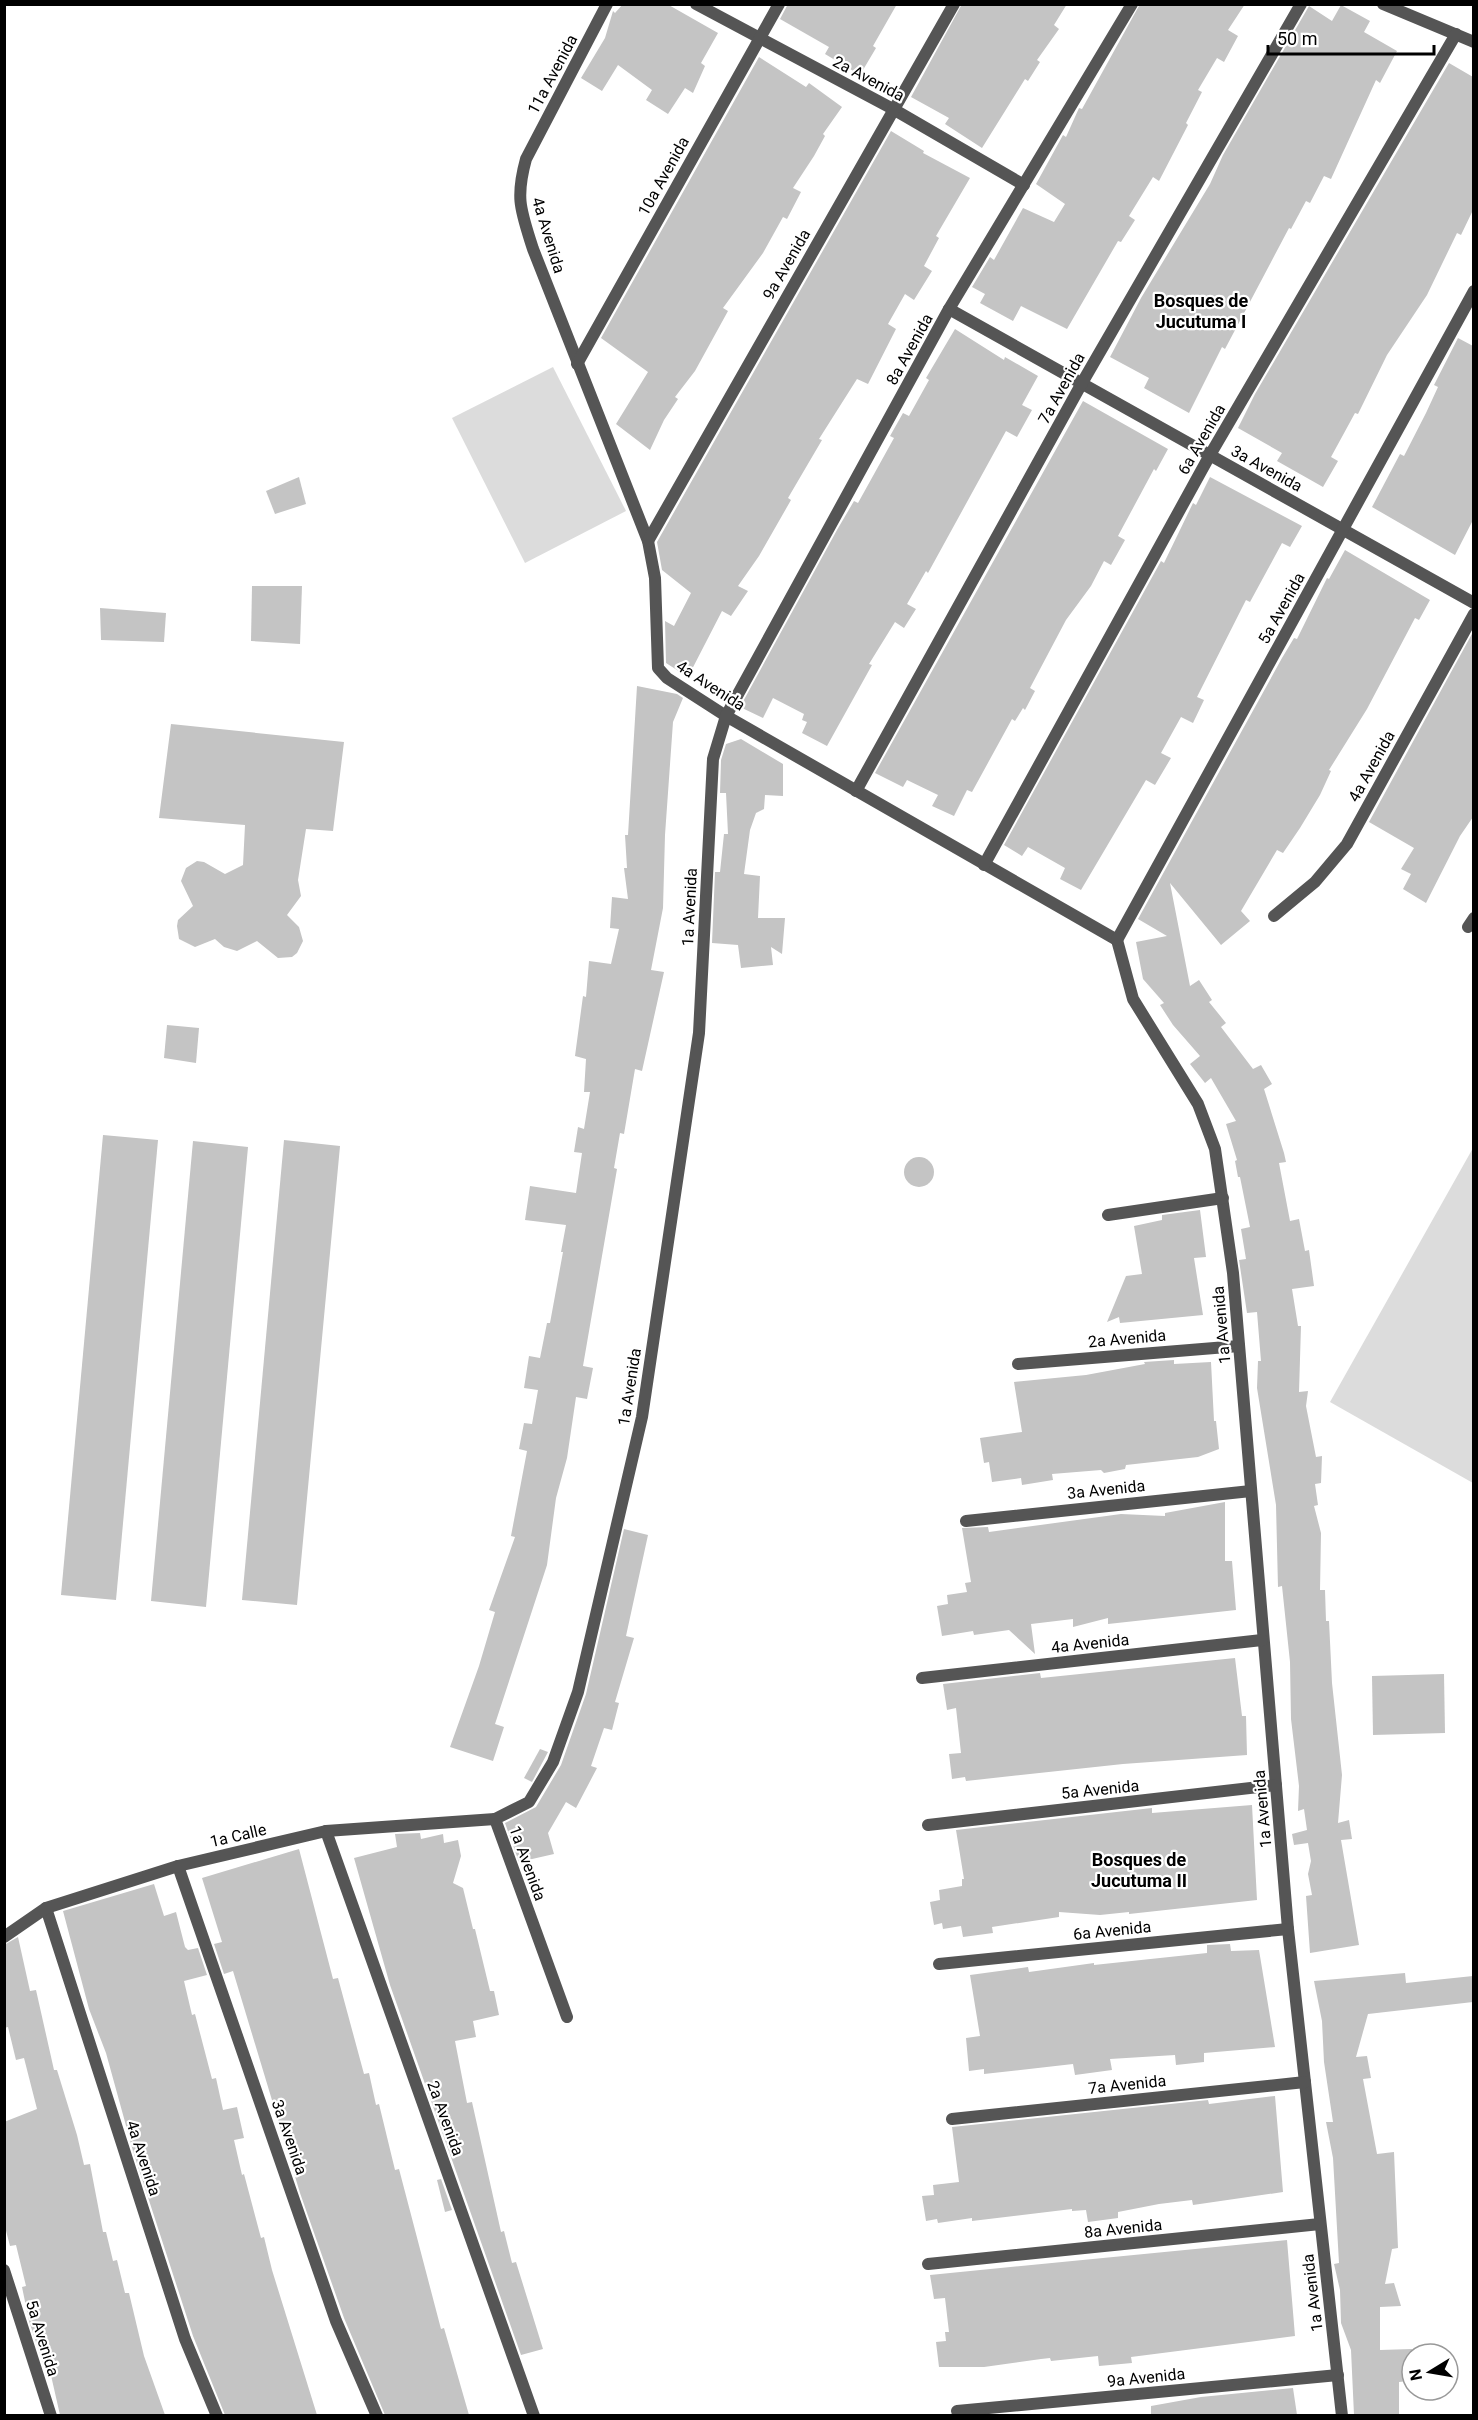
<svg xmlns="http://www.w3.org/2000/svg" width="1478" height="2420" font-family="Roboto,sans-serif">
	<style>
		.green { fill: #dcdcdc }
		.building { fill: #c4c4c4 }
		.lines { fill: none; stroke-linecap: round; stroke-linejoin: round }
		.minor { stroke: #555; stroke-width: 12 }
		.labels { text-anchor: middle; stroke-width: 4.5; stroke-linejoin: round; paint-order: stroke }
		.street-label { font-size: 16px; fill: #000; stroke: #fff }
		.neighbourhood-label { font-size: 18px; font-weight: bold; fill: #000; stroke: #fff }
	</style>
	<rect width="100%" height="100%" fill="#fff"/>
	<!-- green -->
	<g class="green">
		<path d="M553,367L626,511L525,563L452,418Z"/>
		<path d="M1473,1148V1483L1330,1402Z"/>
	</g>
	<!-- building -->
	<g class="building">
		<path d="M623,4H667L718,33L701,63L705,66L693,93L685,88L668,114L646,100L652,90L618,65L602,91L581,78L605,38L613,11L615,13Z"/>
		<path d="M788,4H897L873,46L876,48L860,75L825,54L829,47L780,19Z"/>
		<path d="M962,4H1067L1054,25L1059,29L1037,60L1040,62L1028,81L1025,79L982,148L945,124L949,118L911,97Z"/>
		<path d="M1140,4H1245L1228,30L1238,36L1224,62L1217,58L1198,90L1202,92L1186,123L1188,125L1159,181L1153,177L1129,216L1135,220L1121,242L1118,241L1067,329L1021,306L1013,321L980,303L985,294L972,287L990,257L994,260L1023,208L1054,222L1065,204L1036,184L1063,135L1066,137L1079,108L1082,109Z"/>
		<path d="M1341,5L1370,21L1364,32L1397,51L1380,83L1376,80L1331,179L1324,176L1310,203L1306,201L1291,229L1289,228L1225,349L1222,347L1189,413L1144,388L1149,378L1110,357L1141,298L1210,184L1223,155L1309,6L1332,21Z"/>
		<path d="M759,57L806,87L809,83L842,107L823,134L825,136L814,156L793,188L801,192L787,219L783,217L763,253L723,308L728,311L695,371L675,397L678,399L664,420L650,450L616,424L648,372L601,338Z"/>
		<path d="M1449,63L1473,77V210L1461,235L1457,233L1427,295L1387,355L1358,414L1355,413L1331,457L1338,461L1323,487L1277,461L1282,453L1238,428L1255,394Z"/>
		<path d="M891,131L924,151L923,153L970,178L936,236L939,238L924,266L932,271L914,300L905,294L888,324L896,329L868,384L857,379L819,439L822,440L788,498L791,500L759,556L738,586L748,591L731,616L722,611L688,677L666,663L665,621L674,626L691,593L662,570L657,542Z"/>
		<path d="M955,329L1004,360L1005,357L1038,376L1022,405L1032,410L1017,437L1006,431L928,573L926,571L907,604L916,609L904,628L895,622L869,664L872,665L827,746L802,733L807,722L802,720L804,714L773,698L763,718L740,707L837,530L854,501L858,503L894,438L890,436L903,413L909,416L929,380L926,378Z"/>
		<path d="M1458,338L1473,346V520L1455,555L1372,507L1400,454L1404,456L1426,413L1438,387L1434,385Z"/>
		<path d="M1083,401L1168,449L1156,471L1154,469L1118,536L1125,540L1111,565L1104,561L1091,586L1066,620L1030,688L1035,691L1025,710L1023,708L1015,721L1012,719L972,792L967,790L954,816L932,806L938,795L907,780L903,787L875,773Z"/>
		<path d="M299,477L306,504L275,514L266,491Z"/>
		<path d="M1210,477L1302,526L1290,547L1282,543L1250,602L1246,600L1197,697L1204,700L1193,723L1181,717L1161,753L1171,758L1155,785L1146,780L1081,890L1060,879L1065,868L1028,847L1022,856L1004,845L1161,561L1164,563L1193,503L1196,505Z"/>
		<path d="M1345,550L1430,600L1419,620L1415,618L1367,709L1329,770L1331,771L1320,795L1300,828L1283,853L1277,850L1241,911L1250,921L1221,945L1170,883L1190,986L1199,980L1212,1000L1209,1002L1226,1023L1221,1027L1253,1069L1261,1065L1272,1084L1264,1089L1284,1153L1286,1162L1279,1163L1290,1221L1299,1219L1305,1251L1309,1250L1314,1286L1292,1289L1298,1326H1301L1299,1392L1308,1391L1306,1406L1316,1457L1322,1456L1321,1483L1315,1484L1318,1505L1314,1506L1321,1533L1320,1590H1325L1326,1621H1329L1332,1683L1342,1775L1338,1823L1349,1820L1352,1839L1341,1840L1359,1945L1310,1953L1306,1896L1312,1895L1308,1874L1311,1861L1308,1843L1294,1845L1292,1834L1307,1830L1304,1809L1298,1811L1299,1786L1291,1719L1290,1662L1282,1586L1278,1587L1276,1505L1257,1388L1258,1361H1261L1257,1312L1247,1313L1239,1260L1246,1259L1241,1229L1250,1227L1240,1177H1238L1235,1161L1237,1160L1226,1124L1236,1121L1211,1078L1205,1083L1190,1064L1200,1056L1173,1025L1160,1005L1164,1003L1143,979L1136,942L1167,936L1138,919L1282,658L1294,638L1297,639L1327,578L1329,579Z"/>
		<path d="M252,586H302L300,644L251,641Z"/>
		<path d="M100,608L166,613L164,642L101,640Z"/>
		<path d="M1473,632V817L1460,836L1426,903L1403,889L1411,874L1401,869L1414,848L1369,822Z"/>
		<path d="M637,686L677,694L683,698L673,722L665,835L663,908L651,970L664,972L642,1071L635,1069L624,1134L620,1133L614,1168L617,1169L583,1366L593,1368L587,1399L576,1397L567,1458L556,1498L547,1565L495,1724L504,1727L493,1761L450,1747L479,1666L495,1612L489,1610L515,1537L511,1536L527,1451L519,1449L524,1423L532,1424L538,1390L524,1388L529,1356L540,1358L547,1323H550L563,1252H561L566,1225L525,1220L530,1186L576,1193L582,1153L574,1152L578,1127L584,1129L590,1092H584L586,1059L575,1056L583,996L586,997L589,961L611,964L619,929L610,928L612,897L628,899L624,868H627L625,835H628Z"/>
		<path d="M171,724L344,742L333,831L306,829L298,880L301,896L287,915L299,927L303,941L297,953L292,957L278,958L257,941L237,951L224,947L215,939L195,947L179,939L177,926L178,920L193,906L181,881L186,868L197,861L204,862L225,874L243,865L245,825L159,818Z"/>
		<path d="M741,739L783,764V796L765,795L764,809L756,813L750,830L744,874L760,876L758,918H785L782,954L771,947L773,965L741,968L738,945L712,943L715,872H720L724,834H728L726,793H720L721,760L726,744Z"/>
		<path d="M167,1025L199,1028L196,1063L164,1058Z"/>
		<path d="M103,1135L158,1140L116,1600L61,1595Z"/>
		<path d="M284,1140L340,1146L297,1605L242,1600Z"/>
		<path d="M193,1141L248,1147L206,1607L151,1601Z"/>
		<circle cx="919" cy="1172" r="15"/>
		<path d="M1200,1210L1206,1257L1194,1258L1203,1315L1120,1323L1119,1317L1107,1322L1126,1276L1142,1274L1134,1226L1162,1220V1215Z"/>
		<path d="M1174,1360V1364L1211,1362L1214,1421H1216L1219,1449L1198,1457L1126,1465L1125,1469L1104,1473L1101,1470L1052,1474L1053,1480L1022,1485L1021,1478L992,1482L989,1462L984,1463L980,1438L1022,1432L1014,1382L1086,1375L1145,1364L1144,1362Z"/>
		<path d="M1225,1502V1561H1232L1236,1610L1108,1624V1618L1073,1627V1619L1031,1624L1035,1654L1009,1630L974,1635L973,1631L942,1636L937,1606L948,1604L947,1595L967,1592L965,1583L971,1582L962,1528L988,1527L989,1532L1121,1514L1165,1516V1513Z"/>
		<path d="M624,1529L648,1535L626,1636L634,1638L615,1702L619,1703L612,1730L604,1728L591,1766L597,1768L576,1808L566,1802L548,1833L554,1854L519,1862L505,1823L536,1807L561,1765L586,1694Z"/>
		<path d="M1235,1658L1242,1716H1246L1247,1755L1123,1764L966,1781L965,1777L952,1779L949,1754L961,1753L956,1708L947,1710L943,1684L1040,1673L1041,1678Z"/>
		<path d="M1444,1674L1445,1733L1373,1735L1372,1676Z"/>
		<path d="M540,1749L548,1752L532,1782L524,1778Z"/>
		<path d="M1252,1805L1257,1900L1129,1914V1912L1100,1915L1059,1912V1917L992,1927L993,1933L963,1937L961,1926L943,1929L942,1923L934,1925L930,1902L940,1900L939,1890L962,1886V1879H964L956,1830L1152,1808V1813Z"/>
		<path d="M420,1833L421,1839L443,1834L444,1843L458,1840L461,1856L453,1883L463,1888L473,1929H475L490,1991H494L499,2015L473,2021L476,2037L455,2041L467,2103L472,2102L501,2232L504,2231L512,2263L516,2262L543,2349L521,2355L390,1985L354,1858L397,1847L395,1834Z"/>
		<path d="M299,1849L333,1979L338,1978L364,2074L369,2073L376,2105L379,2104L395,2170L399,2169L441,2329L444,2328L469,2415H385L344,2318L300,2193L233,1971L224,1974L214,1944L222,1942L202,1878Z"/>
		<path d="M154,1884L164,1916L176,1912L185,1947L188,1950L198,1948L207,1975L184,1981L192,2015L195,2014L212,2079L216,2078L223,2110L237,2107L244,2138L234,2140L242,2175L244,2174L261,2238L264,2237L272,2270L317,2415H225L193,2336L133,2151L106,2053L89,2009L63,1911Z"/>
		<path d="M18,1937L30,1991L36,1990L54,2070H57L77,2135L84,2165L90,2164L103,2232H106L113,2261L117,2260L125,2293H129L144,2356L165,2415H60L50,2371L46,2372L29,2321L22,2287L26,2286L16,2245L10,2246L4,2223V2122L37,2109L24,2058L16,2060L8,2027L4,2028V1945Z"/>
		<path d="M1230,1944L1231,1951L1259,1950L1275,2047L1204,2053V2062L1176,2065L1175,2055L1110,2059L1112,2070L1075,2075L1073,2064L984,2074V2069L969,2071L966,2038L980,2036L970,1975L1028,1967L1029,1972L1094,1963V1965L1207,1953V1945Z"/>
		<path d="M1405,1973L1406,1983L1473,1976V2002L1368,2014L1356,2057L1367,2056L1371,2078L1363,2079L1377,2154L1394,2152L1398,2248L1392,2249L1385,2284L1394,2283L1401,2306L1380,2307V2350L1412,2349L1409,2381L1399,2382V2414L1354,2415L1351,2350L1341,2323L1340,2290L1334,2264L1339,2263L1333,2158L1326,2122H1333L1324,2062L1322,2021L1314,1981Z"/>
		<path d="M1275,2096L1283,2192L1193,2205L1192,2200L1159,2204L1118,2212V2218L1088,2222L1086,2210L1072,2211V2209L972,2221V2218L938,2223L937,2219L926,2221L922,2196L934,2195L933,2185L959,2182L952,2127L1208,2100L1209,2104Z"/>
		<path d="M441,2179L452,2210L445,2212L437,2180Z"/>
		<path d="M1287,2240L1295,2336L1131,2357L1132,2363L1099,2366L1098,2356L1051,2361L1050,2358L1041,2359L984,2367H939L936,2342L946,2341L945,2332H949L945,2298L934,2299L930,2275Z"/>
		<path d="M1293,2388L1297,2415H1151V2406L1201,2397Z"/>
	</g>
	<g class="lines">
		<!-- minor -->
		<g class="minor">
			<path d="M607,4L526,159C515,199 521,211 533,249L648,541L655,578L658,668L667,678L726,716L1117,940"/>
			<path d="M696,4L893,109L1024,185"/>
			<path d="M1383,4L1474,42"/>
			<path d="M949,309L1474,603"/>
			<path d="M577,364L779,4"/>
			<path d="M648,541L954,4"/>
			<path d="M856,791L1082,383L1301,4"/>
			<path d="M984,865L1210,455L1456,34"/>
			<path d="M1274,916L1315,882L1347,844L1474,614"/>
			<path d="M1468,927L1474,918"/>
			<path d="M1117,940L1133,999L1198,1104L1215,1149L1233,1273L1288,1929L1342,2416"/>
			<path d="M1117,940L1474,291"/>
			<path d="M1108,1215L1223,1198"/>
			<path d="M1018,1364L1239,1346"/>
			<path d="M966,1521L1251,1491"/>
			<path d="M922,1678L1262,1640"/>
			<path d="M928,1825L1276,1785"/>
			<path d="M326,1831L534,2416"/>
			<path d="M178,1866L336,2321L377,2416"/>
			<path d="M46,1908L185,2339L217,2416"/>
			<path d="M4,1937L46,1908L178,1866L326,1831L495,1819"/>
			<path d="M939,1964L1288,1929"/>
			<path d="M567,2017L495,1819L529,1802L553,1762L578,1692L642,1417L699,1033L713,759L726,716L949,309L1132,4"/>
			<path d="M952,2119L1305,2082"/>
			<path d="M928,2264L1320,2224"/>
			<path d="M4,2270L51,2416"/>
			<path d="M957,2411L1338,2375"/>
		</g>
	</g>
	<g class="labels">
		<!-- street labels -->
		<g class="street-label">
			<text transform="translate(552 74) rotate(-62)" y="6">11a Avenida</text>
			<text transform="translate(869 78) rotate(28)" y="6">2a Avenida</text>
			<text transform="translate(663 176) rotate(-61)" y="6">10a Avenida</text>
			<text transform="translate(549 235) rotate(73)" y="6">4a Avenida</text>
			<text transform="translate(786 264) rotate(-60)" y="6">9a Avenida</text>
			<text transform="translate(909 349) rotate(-61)" y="6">8a Avenida</text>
			<text transform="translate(1061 388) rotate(-61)" y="6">7a Avenida</text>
			<text transform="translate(1201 439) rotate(-60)" y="6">6a Avenida</text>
			<text transform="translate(1267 468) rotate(29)" y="6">3a Avenida</text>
			<text transform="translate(1281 608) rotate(-61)" y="6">5a Avenida</text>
			<text transform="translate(711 685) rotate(33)" y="6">4a Avenida</text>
			<text transform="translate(1371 766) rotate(-61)" y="6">4a Avenida</text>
			<text transform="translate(689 907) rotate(-87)" y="6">1a Avenida</text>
			<text transform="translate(1221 1325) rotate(-95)" y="6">1a Avenida</text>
			<text transform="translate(1127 1338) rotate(-5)" y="6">2a Avenida</text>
			<text transform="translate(629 1387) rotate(-81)" y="6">1a Avenida</text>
			<text transform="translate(1106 1489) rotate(-6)" y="6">3a Avenida</text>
			<text transform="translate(1090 1643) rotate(-6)" y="6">4a Avenida</text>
			<text transform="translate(1100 1789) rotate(-6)" y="6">5a Avenida</text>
			<text transform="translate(1262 1809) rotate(-95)" y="6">1a Avenida</text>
			<text transform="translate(238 1835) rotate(-13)" y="6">1a Calle</text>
			<text transform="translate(528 1863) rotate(70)" y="6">1a Avenida</text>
			<text transform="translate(1112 1930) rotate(-6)" y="6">6a Avenida</text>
			<text transform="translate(1127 2084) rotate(-6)" y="6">7a Avenida</text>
			<text transform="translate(446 2118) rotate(70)" y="6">2a Avenida</text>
			<text transform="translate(290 2137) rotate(71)" y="6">3a Avenida</text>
			<text transform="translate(144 2158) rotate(72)" y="6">4a Avenida</text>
			<text transform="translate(1123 2228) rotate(-6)" y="6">8a Avenida</text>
			<text transform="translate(1312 2293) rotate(-97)" y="6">1a Avenida</text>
			<text transform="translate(43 2338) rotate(73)" y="6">5a Avenida</text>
			<text transform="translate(1146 2377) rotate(-6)" y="6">9a Avenida</text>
		</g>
		<!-- neighbourhood labels -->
		<g class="neighbourhood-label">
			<text x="1201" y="307">Bosques de<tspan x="1201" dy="21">Jucutuma I</tspan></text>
			<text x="1139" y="1866">Bosques de<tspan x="1139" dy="21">Jucutuma II</tspan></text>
		</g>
	</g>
	<!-- border -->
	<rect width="1478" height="2420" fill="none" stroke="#000000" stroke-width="12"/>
	<!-- north arrow -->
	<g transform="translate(1430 2372) rotate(259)"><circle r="28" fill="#ffffff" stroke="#999999" stroke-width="1.5"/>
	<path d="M0-4.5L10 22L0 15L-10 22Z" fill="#000000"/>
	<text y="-9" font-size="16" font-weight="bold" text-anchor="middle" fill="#000000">N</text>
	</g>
	<!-- scale -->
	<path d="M1268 45v9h166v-9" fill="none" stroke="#000000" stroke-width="3"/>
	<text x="1277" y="45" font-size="18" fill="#000000" stroke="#ffffff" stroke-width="4.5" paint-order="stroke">50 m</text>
</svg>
